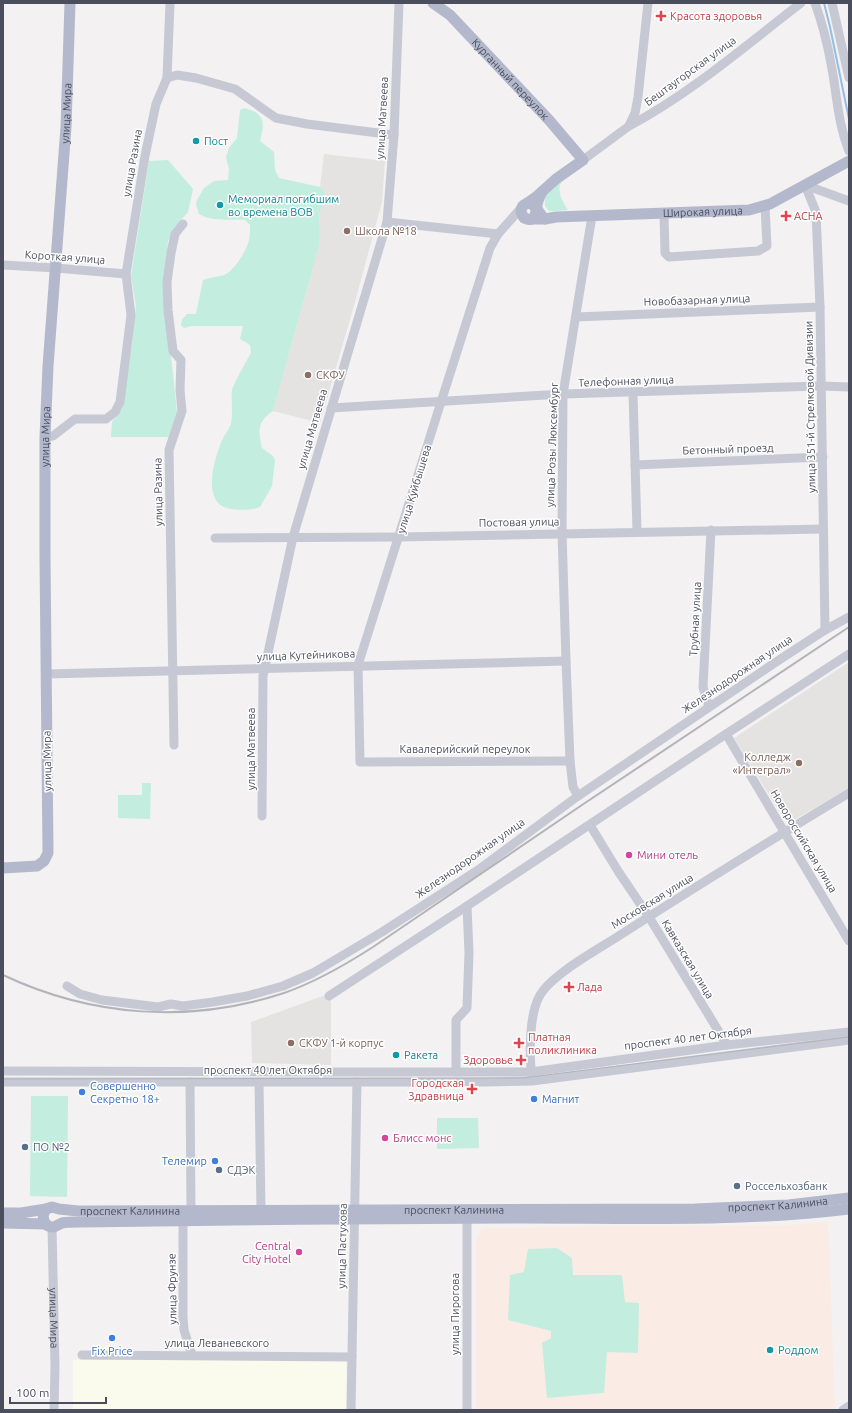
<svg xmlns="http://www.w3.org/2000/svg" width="852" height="1413" font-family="Ubuntu,sans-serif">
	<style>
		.commercial { fill: #fbfbed }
		.education { fill: #e4e3e2 }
		.medical { fill: #faece4 }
		.green { fill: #c3eddf }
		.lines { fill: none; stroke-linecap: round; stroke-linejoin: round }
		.stream { stroke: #93bde7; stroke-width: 2 }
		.minor { stroke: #c6c9d4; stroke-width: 9 }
		.major { stroke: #b3b8cd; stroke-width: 11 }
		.tram { stroke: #b3b4ba; stroke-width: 1 }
		.rail { stroke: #b3b4ba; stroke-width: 2 }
		.health-dot { fill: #e0444e; stroke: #fff; stroke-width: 1.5 }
		.culture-dot { fill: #0f9aa8; stroke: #fff; stroke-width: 1.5 }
		.education-dot { fill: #8d6e63; stroke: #fff; stroke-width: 1.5 }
		.hotel-dot { fill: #d1479c; stroke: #fff; stroke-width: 1.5 }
		.shop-dot { fill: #3f7fe0; stroke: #fff; stroke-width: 1.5 }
		.service-dot { fill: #5c6f8a; stroke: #fff; stroke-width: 1.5 }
		.labels { text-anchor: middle; stroke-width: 3; stroke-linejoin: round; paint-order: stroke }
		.health-label { font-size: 11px; fill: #be3a42; stroke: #fff; text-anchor: start }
		.street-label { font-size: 11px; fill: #4a4e5d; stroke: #fff }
		.culture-label { font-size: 11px; fill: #0d838f; stroke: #fff; text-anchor: start }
		.education-label { font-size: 11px; fill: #785e54; stroke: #fff; text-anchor: start }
		.hotel-label { font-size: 11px; fill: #b23c85; stroke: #fff; text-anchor: start }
		.shop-label { font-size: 11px; fill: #366cbe; stroke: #fff; text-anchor: start }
		.service-label { font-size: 11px; fill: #4e5e75; stroke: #fff; text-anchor: start }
	</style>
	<rect width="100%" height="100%" fill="#f3f1f1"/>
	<!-- commercial -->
	<rect class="commercial" x="73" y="1360" width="273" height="50"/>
	<!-- education -->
	<g class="education">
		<path d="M324,154L385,161L382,202L355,302L320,423L273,411L319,246V216L325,192L320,187Z"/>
		<path d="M849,662V788L794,820L786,807L779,811L734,738Z"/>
		<path d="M331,993V1065L252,1063L251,1022Z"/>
	</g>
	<!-- medical -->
	<path class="medical" d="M828,1222L835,1407L831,1410H476V1237L483,1228L792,1225Z"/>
	<!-- green -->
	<g class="green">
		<path d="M244,108C265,113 265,122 260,141L274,152L275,170L279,178L320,187L325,192L319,216V246L273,411C257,422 258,430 262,448L273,456L275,460L272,486L260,507C252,510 236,511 227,508C202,501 214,460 221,443C223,436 229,430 231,424C233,413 231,401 232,390C233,385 248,358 251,353L250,345L240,339L243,326H191L184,328L181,325L182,320L187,314H196L203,280C210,277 217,277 224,275C234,271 247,250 249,240C250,235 250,230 250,225L245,220C230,219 213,222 199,214L196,204L197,200L204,188L214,181L228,180L229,169L226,157L229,148L237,138L240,110Z"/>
		<path d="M168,160L193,189L188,212L173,229L168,241L164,290L177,412L169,437H111L112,422L122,409L132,344L136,306L131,276L149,161Z"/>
		<path d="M563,180C555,189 562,201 568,210L555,211H549L545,206V196Z"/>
		<path d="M142,783H151L150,819L118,818V795H142Z"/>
		<path d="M31,1096H68L67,1197L30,1196Z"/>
		<path d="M437,1118H478L479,1148L437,1149Z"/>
		<path d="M557,1248L572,1258L573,1275H622L625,1302L639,1303L638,1353L607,1352L604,1393L547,1398L542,1343L551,1338V1331L508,1320L510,1275L524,1272L528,1249Z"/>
	</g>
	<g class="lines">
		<!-- stream -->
		<path class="stream" d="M824,3L830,27L849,119"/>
		<!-- minor -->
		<g class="minor">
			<path d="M815,3C823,25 828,46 832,69C837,96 838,124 849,151"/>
			<path d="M832,3L849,78"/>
			<path d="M167,78L177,75L196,78L235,89L276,118L307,124L394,135"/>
			<path d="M629,126C691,93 745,46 801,3"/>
			<path d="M583,160L629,126L635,113L638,97L648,3"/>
			<path d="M805,185L816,212L820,307L825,630"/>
			<path d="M805,185L849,201"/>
			<path d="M523,206L498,234L490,248L441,402L358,665L360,762L570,761"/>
			<path d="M664,214L665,253L669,257L758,251L767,246L765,206"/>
			<path d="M387,222L498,234"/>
			<path d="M3,265L56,268L126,274"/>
			<path d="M576,317L820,307"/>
			<path d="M633,393L637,531"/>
			<path d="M331,408L563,394L821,386L849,387"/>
			<path d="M45,437L53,436L75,419H106L115,412L120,402L131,315L126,274L145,156L156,104L167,78L170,3"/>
			<path d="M635,465L823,457"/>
			<path d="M215,538L399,537L823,529"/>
			<path d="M47,674C220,670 393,665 566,661"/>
			<path d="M709,707L703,687L711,530"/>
			<path d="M726,734L849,941"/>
			<path d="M174,745L169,450L182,411L180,390L181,360L173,351L168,310L167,282L171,253L175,234L183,224"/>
			<path d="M578,796L573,787L570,761L566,661L562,533L563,394L592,216"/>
			<path d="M262,816L263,676L293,537L387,222L394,135L399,3"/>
			<path d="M590,825L618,871L649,917L727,1045"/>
			<path d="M67,986L80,994L102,1000L158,1007L171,1004L183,1006L213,1002L247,996L283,986L313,973L382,932L478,870L578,796L773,664L825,630L849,617"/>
			<path d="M329,996L467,906L726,734L849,654"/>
			<path d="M3,1071L330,1072H531L727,1045L849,1032"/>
			<path d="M456,1072V1020L467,1008L469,953L467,906"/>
			<path d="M532,1078C529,1056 529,1016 539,997C549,976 597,950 617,937C694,888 771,840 849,793"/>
			<path d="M3,1082H485L532,1081L849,1040"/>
			<path d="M190,1082L191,1212"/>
			<path d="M259,1082L261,1210"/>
			<path d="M183,1221V1317L184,1330L192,1355"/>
			<path id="s1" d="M52,1227L55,1366L54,1410"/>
			<path d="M82,1355L352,1357"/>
			<path d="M351,1410L357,1082"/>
			<path d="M467,1410V1218"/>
			<path d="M843,1410L849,1406"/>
		</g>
		<!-- major -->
		<g class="major">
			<path id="s2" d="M433,3L450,15L549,120L583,160L556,179L536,197L526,204"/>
			<path d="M542,192C540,195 539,198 538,201C535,209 538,224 524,218L521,212C521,208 522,205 526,204C535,200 539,215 545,219"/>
			<path id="s3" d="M530,219H545L556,217L749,210L770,204L849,161"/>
			<path id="s4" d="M3,868L37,866L44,861L48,853L45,557V437L48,366L66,127L70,3"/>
			<path d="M46,1209C41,1216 43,1227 53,1227C56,1227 59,1224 62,1223C67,1222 73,1222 79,1222C227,1220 376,1218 524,1218C632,1218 741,1222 849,1209"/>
			<path id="s5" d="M3,1213H21L46,1209L52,1207L59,1209L78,1211L695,1209L788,1205L849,1198"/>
			<path d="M3,1223L46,1224"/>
		</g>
		<!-- tram -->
		<path class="tram" d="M3,1079L523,1078L849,1037"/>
		<!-- rail -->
		<path class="rail" d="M3,975C92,1017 190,1024 284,993C316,982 345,965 373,947L582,805L849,627"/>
	</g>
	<!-- markers -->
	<g class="health-dot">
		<path d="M659 10h4v4h4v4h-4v4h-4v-4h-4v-4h4z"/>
		<path d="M784 210h4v4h4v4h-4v4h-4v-4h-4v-4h4z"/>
		<path d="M567 981h4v4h4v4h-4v4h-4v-4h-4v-4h4z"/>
		<path d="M517 1037h4v4h4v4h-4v4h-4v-4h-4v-4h4z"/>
		<path d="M519 1054h4v4h4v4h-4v4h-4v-4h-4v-4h4z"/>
		<path d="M470 1083h4v4h4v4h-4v4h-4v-4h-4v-4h4z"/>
	</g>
	<g class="culture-dot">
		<circle cx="196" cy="141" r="4"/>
		<circle cx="220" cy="205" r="4"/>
		<circle cx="396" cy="1055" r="4"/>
		<circle cx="770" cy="1350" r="4"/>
	</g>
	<g class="education-dot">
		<circle cx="347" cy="231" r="4"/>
		<circle cx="308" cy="375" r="4"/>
		<circle cx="799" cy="763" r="4"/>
		<circle cx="291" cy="1043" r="4"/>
	</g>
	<g class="hotel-dot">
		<circle cx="629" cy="855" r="4"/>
		<circle cx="385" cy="1138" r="4"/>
		<circle cx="299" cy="1252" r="4"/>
	</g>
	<g class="shop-dot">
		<circle cx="82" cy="1092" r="4"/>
		<circle cx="534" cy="1099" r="4"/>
		<circle cx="215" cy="1161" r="4"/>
		<circle cx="112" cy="1338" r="4"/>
	</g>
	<g class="service-dot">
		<circle cx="25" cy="1147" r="4"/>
		<circle cx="219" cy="1170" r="4"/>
		<circle cx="737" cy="1186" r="4"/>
	</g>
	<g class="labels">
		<!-- health labels -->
		<g class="health-label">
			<text x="670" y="20">Красота здоровья</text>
			<text x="794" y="220">АСНА</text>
			<text x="577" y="991">Лада</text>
			<text x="528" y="1041">Платная<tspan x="528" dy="13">поликлиника</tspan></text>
			<text x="513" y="1064" text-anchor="end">Здоровье</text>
			<text x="464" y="1087" text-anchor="end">Городская<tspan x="464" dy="13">Здравница</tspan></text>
		</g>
		<!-- street labels -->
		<g class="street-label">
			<text transform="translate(690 71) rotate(-36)" y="4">Бештаугорская улица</text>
			<text dy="4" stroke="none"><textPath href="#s2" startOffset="109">Курганный переулок</textPath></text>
			<text dy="4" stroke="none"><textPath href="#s4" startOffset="792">улица Мира</textPath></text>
			<text transform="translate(382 118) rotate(-87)" y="4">улица Матвеева</text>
			<text transform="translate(132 163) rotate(-80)" y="4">улица Разина</text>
			<text dy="4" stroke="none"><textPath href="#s3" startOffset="173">Широкая улица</textPath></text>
			<text transform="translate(65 257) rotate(4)" y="4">Короткая улица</text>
			<text transform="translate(697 300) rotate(-2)" y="4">Новобазарная улица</text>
			<text transform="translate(626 381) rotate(-2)" y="4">Телефонная улица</text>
			<text transform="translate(810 407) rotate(-91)" y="4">улица 351-й Стрелковой Дивизии</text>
			<text transform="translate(312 429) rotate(-74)" y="4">улица Матвеева</text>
			<text dy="4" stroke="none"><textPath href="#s4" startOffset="468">улица Мира</textPath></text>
			<text transform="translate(552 445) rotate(-88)" y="4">улица Розы Люксембург</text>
			<text transform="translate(728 449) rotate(-2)" y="4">Бетонный проезд</text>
			<text transform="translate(414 489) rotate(-73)" y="4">улица Куйбышева</text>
			<text transform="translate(158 492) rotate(-91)" y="4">улица Разина</text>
			<text transform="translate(519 522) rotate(-1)" y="4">Постовая улица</text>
			<text transform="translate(695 619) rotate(-87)" y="4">Трубная улица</text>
			<text transform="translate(306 655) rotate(-2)" y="4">улица Кутейникова</text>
			<text transform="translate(737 674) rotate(-34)" y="4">Железнодорожная улица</text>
			<text transform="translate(251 749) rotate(-90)" y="4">улица Матвеева</text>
			<text x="465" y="753">Кавалерийский переулок</text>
			<text transform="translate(47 761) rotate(-91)" y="4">улица Мира</text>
			<text transform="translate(804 841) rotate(59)" y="4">Новороссийская улица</text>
			<text transform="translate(470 858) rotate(-35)" y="4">Железнодорожная улица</text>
			<text transform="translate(652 901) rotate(-32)" y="4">Московская улица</text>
			<text transform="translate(688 959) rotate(59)" y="4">Кавказская улица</text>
			<text transform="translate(688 1038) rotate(-7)" y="4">проспект 40 лет Октября</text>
			<text x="268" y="1074">проспект 40 лет Октября</text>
			<text dy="4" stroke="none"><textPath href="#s5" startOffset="776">проспект Калинина</textPath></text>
			<text dy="4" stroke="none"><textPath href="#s5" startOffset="452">проспект Калинина</textPath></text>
			<text dy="4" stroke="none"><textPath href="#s5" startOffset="128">проспект Калинина</textPath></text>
			<text transform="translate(342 1246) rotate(-89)" y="4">улица Пастухова</text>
			<text transform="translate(172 1289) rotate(-91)" y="4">улица Фрунзе</text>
			<text transform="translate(455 1314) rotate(-90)" y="4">улица Пирогова</text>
			<text dy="4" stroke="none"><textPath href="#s1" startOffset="91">улица Мира</textPath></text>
			<text x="217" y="1347">улица Леваневского</text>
		</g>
		<!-- culture labels -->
		<g class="culture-label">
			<text x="204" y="145">Пост</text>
			<text x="228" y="203">Мемориал погибшим<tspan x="228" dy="13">во времена ВОВ</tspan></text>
			<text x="404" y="1059">Ракета</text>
			<text x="778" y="1354">Роддом</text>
		</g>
		<!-- education labels -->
		<g class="education-label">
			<text x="355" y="235">Школа №18</text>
			<text x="316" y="379">СКФУ</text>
			<text x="791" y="761" text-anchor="end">Колледж<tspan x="791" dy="13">«Интеграл»</tspan></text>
			<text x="299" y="1047">СКФУ 1-й корпус</text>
		</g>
		<!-- hotel labels -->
		<g class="hotel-label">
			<text x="637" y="859">Мини отель</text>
			<text x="393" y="1142">Блисс монс</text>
			<text x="291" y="1250" text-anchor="end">Central<tspan x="291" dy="13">City Hotel</tspan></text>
		</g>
		<!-- shop labels -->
		<g class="shop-label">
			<text x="90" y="1090">Совершенно<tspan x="90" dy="13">Секретно 18+</tspan></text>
			<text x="542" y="1103">Магнит</text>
			<text x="207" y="1165" text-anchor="end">Телемир</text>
			<text x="112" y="1355" text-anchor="middle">Fix Price</text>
		</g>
		<!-- service labels -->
		<g class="service-label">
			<text x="33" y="1151">ПО №2</text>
			<text x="227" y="1174">СДЭК</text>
			<text x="745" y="1190">Россельхозбанк</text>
		</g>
	</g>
	<!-- border -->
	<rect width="852" height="1413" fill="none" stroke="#4a4e5d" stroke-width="8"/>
	<!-- scale -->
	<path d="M10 1397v6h96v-6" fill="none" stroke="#4a4e5d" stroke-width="2"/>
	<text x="16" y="1397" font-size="12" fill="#4a4e5d" stroke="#ffffff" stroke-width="3" paint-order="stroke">100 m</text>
</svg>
